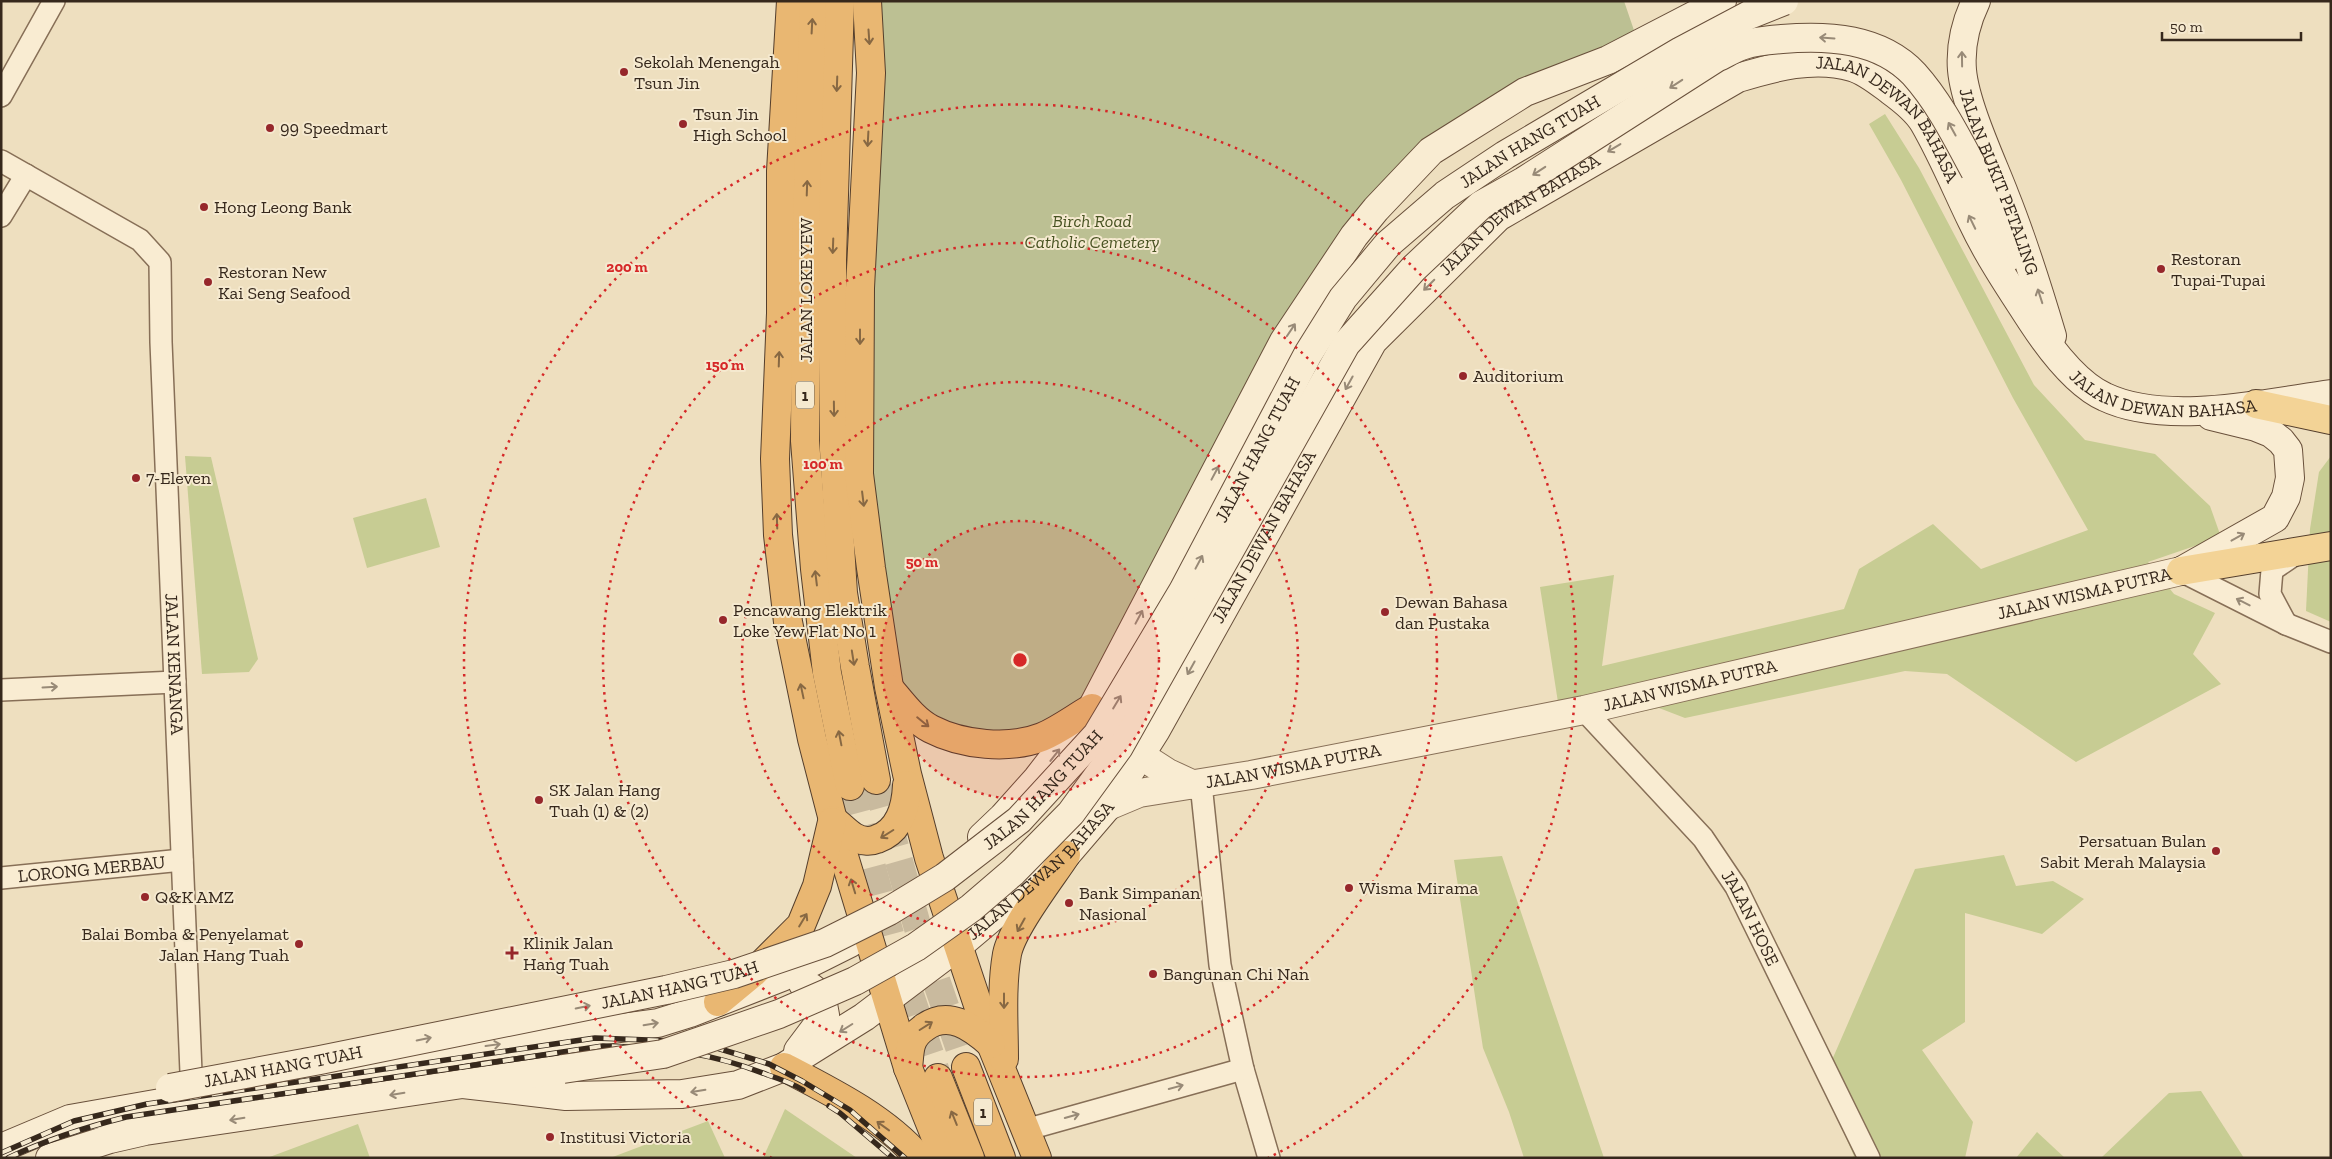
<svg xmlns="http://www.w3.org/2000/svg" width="2332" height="1159" font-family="'Zilla Slab',serif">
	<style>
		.green { fill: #c7cc93 }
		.cemetery { fill: #bcc093 }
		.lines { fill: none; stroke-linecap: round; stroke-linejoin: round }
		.trunk-tunnel { stroke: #c9ba9e; stroke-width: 28; stroke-dasharray: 28 14; stroke-linecap: butt }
		.minor-casing { stroke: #876f57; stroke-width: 24 }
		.tertiary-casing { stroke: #876f57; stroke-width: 30 }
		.secondary-casing { stroke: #69503b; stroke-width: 30 }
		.primary-casing { stroke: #543e2c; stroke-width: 30 }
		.trunk-casing { stroke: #543e2c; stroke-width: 30 }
		.minor { stroke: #f9ecd2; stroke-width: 21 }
		.tertiary { stroke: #f9ecd2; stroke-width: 28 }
		.secondary { stroke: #f9ecd2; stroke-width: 28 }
		.primary { stroke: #f3d396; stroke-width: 28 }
		.trunk { stroke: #e9b772; stroke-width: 28 }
		.rail-casing { stroke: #36281c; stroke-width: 5.5 }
		.rail { stroke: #f5e9cf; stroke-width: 4; stroke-dasharray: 11; stroke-linecap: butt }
		.secondary-bridge-casing { stroke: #69503b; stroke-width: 30; stroke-linecap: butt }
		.secondary-bridge { stroke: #f9ecd2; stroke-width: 28 }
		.oneway { stroke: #876843 }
		.oneway2 { stroke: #988a77 }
		.ring { fill: none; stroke: #d62828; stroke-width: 2.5; stroke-dasharray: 2.5 5 }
		.poi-dot { fill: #96272b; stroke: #f5e9cf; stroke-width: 2 }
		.labels { text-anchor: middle; stroke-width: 4; stroke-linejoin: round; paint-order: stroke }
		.shield { fill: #f5e9cf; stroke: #6f6252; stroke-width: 1 }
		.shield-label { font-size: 16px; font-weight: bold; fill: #36281c }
		.poi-label { font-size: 18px; fill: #36281c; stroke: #f5e9cf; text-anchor: start }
		.street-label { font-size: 18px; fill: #36281c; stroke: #f5e9cf }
		.park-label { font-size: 18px; font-style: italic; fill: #485322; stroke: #f5e9cf }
		.centre { fill: #d62828; stroke: #f5e9cf; stroke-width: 2.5 }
		.ring-label { font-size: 15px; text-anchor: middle; font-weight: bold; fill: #d62828; stroke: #f5e9cf; stroke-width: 4; stroke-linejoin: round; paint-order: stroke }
	</style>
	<rect width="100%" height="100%" fill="#eedfbf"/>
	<!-- green -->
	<g class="green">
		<path d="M1885,114L1919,168L2034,385L2085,440L2155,454L2210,506L2221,537L2148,562L2174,594L2215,613L2193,654L2221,684L2076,762L1947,674L1905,671L1685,718L1659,708L1562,728L1540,587L1614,575L1602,666L1844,609L1859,569L1933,524L1981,569L2088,530L2013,398L1901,180L1869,124Z"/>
		<path d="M185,456L211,457L258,659L249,672L202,674Z"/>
		<path d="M2331,456V622L2306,611L2310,529L2319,472Z"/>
		<path d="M426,498L440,547L367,568L353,518Z"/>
		<path d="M2004,855L2016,886L2053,881L2084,899L2042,934L1965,913V1022L1922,1050L1973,1122L1965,1158H1851L1854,1156L1822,1083L1915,869Z"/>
		<path d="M1502,856L1604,1158H1524L1509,1112L1483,1048L1454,860Z"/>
		<path d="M2201,1091L2244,1158H2101L2169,1093Z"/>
		<path d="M785,1109L857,1158H763Z"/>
		<path d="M708,1121L725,1158H610Z"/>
		<path d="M358,1124L370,1158H267Z"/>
		<path d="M2037,1132L2065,1158H2016Z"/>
	</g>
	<!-- cemetery -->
	<path class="cemetery" d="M877,1H1624L1639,45L1431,151L1354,236L1113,667L1057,728L984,743L919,720L889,687L870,510Z"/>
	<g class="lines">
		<!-- trunk-tunnel -->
		<g class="trunk-tunnel">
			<path d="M876,780L917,925L966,1067"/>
			<path d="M850,786L891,938L938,1078"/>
		</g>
		<!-- minor casing -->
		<g class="minor-casing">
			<g id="minor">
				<path d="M1,96L54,1"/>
				<path id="s1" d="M1,161L140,240L160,262L161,342L192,1097"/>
				<path d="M1,216L26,175"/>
				<path d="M2181,571L2286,624L2331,642"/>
				<path d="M2286,624L2270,594L2272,570L2297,553"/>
				<path d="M1,690L175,682"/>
				<path id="s2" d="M1584,710L1703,838L1736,887L1869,1158"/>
				<path d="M1201,784L1220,965L1243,1069L1269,1158"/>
				<path id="s3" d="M1,878L182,860"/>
				<path d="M1025,1130L1243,1069"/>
			</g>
		</g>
		<!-- tertiary casing -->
		<g class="tertiary-casing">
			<g id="tertiary">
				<path d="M1140,755L1168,773L1194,785"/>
				<path id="s4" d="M1108,806L1139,793L1251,775L1584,710L2181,571"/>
			</g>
		</g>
		<!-- secondary casing -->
		<g class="secondary-casing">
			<g id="secondary">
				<path id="s5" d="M1976,1C1965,24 1960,45 1962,70C1965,105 1992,162 2005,196C2023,241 2038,289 2052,336"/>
				<path d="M1975,171L2007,258"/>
				<path d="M2183,570L2275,518L2286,497L2290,478L2288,450L2281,441L2271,433L2256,427L2211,416"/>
				<path d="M982,837L1003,817L1037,779L1092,708L1284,341L1354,236L1376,209L1431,151L1525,92L1608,60L1722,1"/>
				<path d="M798,1051L825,1015C823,1000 818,988 803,984"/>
				<path id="s6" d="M463,1084L566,1096L682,1094L738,1085L784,1067L864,1017L958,946L1066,855L1108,806L1156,730L1373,341L1498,217L1738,78C1774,67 1814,56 1852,67C1866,71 1879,82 1891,91C1902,99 1917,111 1924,123C1942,154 1956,188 1972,221C1988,255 2010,288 2031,320C2048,346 2076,384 2105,397C2166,426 2266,403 2331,394"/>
				<path d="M1,1148L70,1119L480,1047L658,1023L690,1013L782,977L850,943"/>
				<path d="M50,1158L110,1139L145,1131L563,1069"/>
			</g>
		</g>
		<!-- primary casing -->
		<g class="primary-casing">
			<g id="primary">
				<path d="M2256,404L2331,420"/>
				<path d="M2181,571L2331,546"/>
			</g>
		</g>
		<!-- trunk casing -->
		<g class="trunk-casing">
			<g id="trunk">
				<path d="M791,1L781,171V313L775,459L778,535L788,622L812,739L833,820L908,1068L944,1158"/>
				<path d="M814,1L806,252L805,441L815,569L827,673L850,786"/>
				<path d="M840,1L832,260L834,450L843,593L855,667L876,780"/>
				<path d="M867,1L871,73L860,288L859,474L871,568L889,687L907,774L929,858L991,1044L1037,1158"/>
				<path d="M890,689C902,703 914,720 931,729C962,745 1009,750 1042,737C1059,730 1076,717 1092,708"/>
				<path d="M833,820C840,825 847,833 854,837C861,841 870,842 877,839C900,831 906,808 907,785"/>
				<path d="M718,1002L753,973L801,925L817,886L832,822"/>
				<path d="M1004,1059C1004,1025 1001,988 1007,954C1012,928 1051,878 1066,855"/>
				<path d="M784,1067C830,1091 885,1118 919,1158"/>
				<path d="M966,1067L1001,1158"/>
				<path d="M908,1068C909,1061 909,1052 911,1045C913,1037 919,1031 925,1027C949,1010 972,1027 991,1044"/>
				<path d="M938,1078L970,1158"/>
			</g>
		</g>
		<!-- minor -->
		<use href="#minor" class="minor"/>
		<!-- tertiary -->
		<use href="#tertiary" class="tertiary"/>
		<!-- secondary -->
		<use href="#secondary" class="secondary"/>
		<!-- primary -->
		<use href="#primary" class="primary"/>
		<!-- trunk -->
		<use href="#trunk" class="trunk"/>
		<!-- rail casing -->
		<g class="rail-casing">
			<g id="rail">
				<path d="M829,1106L840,1113L893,1158"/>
				<path d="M1,1153L74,1121L147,1104L595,1038L675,1041L717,1048L769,1064L802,1081L850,1110L905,1158"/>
				<path d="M8,1158C46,1140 86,1127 126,1117L603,1046C665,1048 710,1052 768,1075C780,1079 792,1083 803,1090"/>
			</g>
		</g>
		<!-- rail -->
		<use href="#rail" class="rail"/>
		<!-- secondary-bridge casing -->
		<g class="secondary-bridge-casing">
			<g id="secondary-bridge">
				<path d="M563,1069L663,1054L779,1014L855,981L916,947L971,908L1013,872L1071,813L1119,747L1346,344L1414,268L1481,205L1524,181L1716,58C1725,54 1734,48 1744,45C1755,41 1770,40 1782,39C1828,35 1880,38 1914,74C1940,103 1957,138 1975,171"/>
				<path id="s7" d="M170,1088L320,1060L666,990L734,974L825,943L889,911L945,877L1019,820L1097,735L1183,591L1308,354L1343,298L1388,244L1445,195L1505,155L1681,51L1749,15L1784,1"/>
			</g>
		</g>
		<!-- secondary-bridge -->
		<use href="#secondary-bridge" class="secondary-bridge"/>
	</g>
	<!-- one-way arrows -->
	<defs><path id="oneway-shaft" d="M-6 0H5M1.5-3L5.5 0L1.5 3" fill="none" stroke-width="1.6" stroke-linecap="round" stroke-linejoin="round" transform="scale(1.25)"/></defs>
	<g class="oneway">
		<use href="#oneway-shaft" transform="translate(812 26) rotate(-87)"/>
		<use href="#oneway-shaft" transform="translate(869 37) rotate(86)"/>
		<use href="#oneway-shaft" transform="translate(837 84) rotate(92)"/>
		<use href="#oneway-shaft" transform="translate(868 139) rotate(93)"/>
		<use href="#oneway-shaft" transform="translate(807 188) rotate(-88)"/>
		<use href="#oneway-shaft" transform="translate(833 246) rotate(92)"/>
		<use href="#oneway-shaft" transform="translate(860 337) rotate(90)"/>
		<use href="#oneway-shaft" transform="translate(779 359) rotate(-88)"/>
		<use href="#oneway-shaft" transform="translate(834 409) rotate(89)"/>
		<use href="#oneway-shaft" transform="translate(863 499) rotate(83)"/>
		<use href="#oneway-shaft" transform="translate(777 521) rotate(-92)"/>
		<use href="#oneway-shaft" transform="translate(816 578) rotate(-97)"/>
		<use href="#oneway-shaft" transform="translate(853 658) rotate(81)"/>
		<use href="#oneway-shaft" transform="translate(802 691) rotate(-102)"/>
		<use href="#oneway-shaft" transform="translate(923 722) rotate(39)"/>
		<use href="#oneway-shaft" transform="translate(840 738) rotate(-101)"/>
		<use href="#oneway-shaft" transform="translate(887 834) rotate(148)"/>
		<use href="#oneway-shaft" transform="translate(853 886) rotate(-107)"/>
		<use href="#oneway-shaft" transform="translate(803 920) rotate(-59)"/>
		<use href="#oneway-shaft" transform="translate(1021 925) rotate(119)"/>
		<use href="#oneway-shaft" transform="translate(1004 1001) rotate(90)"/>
		<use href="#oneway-shaft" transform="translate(926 1026) rotate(-32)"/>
		<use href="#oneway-shaft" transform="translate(954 1118) rotate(-112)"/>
		<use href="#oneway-shaft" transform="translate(883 1126) rotate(-144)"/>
	</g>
	<g class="oneway2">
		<use href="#oneway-shaft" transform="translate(1827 38) rotate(-176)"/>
		<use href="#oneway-shaft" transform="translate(1962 59) rotate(-91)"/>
		<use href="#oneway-shaft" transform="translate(1676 84) rotate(147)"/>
		<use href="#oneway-shaft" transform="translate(1952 129) rotate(-119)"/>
		<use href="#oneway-shaft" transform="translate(1614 148) rotate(149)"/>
		<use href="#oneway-shaft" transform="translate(1539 171) rotate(147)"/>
		<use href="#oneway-shaft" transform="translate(1972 222) rotate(-116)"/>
		<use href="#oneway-shaft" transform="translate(1429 285) rotate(135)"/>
		<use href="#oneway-shaft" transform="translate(2040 296) rotate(-108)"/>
		<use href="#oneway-shaft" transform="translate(1291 330) rotate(-56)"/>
		<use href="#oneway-shaft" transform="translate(1349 383) rotate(119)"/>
		<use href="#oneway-shaft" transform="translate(1215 473) rotate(-62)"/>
		<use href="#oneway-shaft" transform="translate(2238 537) rotate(-29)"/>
		<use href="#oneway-shaft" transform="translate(1199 562) rotate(-62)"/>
		<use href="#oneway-shaft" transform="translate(2243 602) rotate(-153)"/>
		<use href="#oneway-shaft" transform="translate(1139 617) rotate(-62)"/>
		<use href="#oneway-shaft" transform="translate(1191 668) rotate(119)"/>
		<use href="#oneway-shaft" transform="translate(50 687) rotate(-3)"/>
		<use href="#oneway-shaft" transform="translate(1117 702) rotate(-59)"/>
		<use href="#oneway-shaft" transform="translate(1055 755) rotate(-52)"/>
		<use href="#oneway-shaft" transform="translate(583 1007) rotate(-12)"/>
		<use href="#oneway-shaft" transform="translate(651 1024) rotate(-9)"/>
		<use href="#oneway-shaft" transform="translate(846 1028) rotate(148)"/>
		<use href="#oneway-shaft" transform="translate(424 1039) rotate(-12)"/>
		<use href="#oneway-shaft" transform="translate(493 1045) rotate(-8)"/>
		<use href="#oneway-shaft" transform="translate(1176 1087) rotate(-15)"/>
		<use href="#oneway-shaft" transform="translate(698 1091) rotate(171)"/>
		<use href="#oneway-shaft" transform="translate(397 1094) rotate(171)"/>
		<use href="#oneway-shaft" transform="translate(1072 1116) rotate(-16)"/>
		<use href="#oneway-shaft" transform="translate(237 1119) rotate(171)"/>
	</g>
	<!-- distance rings -->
	<circle cx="1020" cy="660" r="139" fill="#d62828" fill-opacity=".12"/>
	<g class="ring">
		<circle cx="1020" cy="660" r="139"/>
		<circle cx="1020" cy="660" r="278"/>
		<circle cx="1020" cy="660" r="417"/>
		<path d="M772 1158A556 556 0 1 1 1268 1158"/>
	</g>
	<!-- markers -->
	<g class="poi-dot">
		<circle cx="624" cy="72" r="5"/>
		<circle cx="683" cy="124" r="5"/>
		<circle cx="270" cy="128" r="5"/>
		<circle cx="204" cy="207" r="5"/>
		<circle cx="2161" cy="269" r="5"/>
		<circle cx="208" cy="282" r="5"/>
		<circle cx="1463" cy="376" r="5"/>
		<circle cx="136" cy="478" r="5"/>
		<circle cx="1385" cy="612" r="5"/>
		<circle cx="723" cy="620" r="5"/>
		<circle cx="539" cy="800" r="5"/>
		<circle cx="2216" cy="851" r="5"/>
		<circle cx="1349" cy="888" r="5"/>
		<circle cx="145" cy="897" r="5"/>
		<circle cx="1069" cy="903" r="5"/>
		<circle cx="299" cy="944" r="5"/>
		<path d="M509.5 945.5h5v5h5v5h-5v5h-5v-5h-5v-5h5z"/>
		<circle cx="1153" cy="974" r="5"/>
		<circle cx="550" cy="1137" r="5"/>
	</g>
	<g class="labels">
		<!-- shield labels -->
		<g class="shield">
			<rect x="796" y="381.5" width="18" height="27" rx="4"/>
			<rect x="974" y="1098.5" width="18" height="27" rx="4"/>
		</g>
		<g class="shield-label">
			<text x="805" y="401">1</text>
			<text x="983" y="1118">1</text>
		</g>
		<!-- poi labels -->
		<g class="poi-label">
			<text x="634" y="68">Sekolah Menengah<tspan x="634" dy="21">Tsun Jin</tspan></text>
			<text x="693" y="120">Tsun Jin<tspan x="693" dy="21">High School</tspan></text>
			<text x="280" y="134">99 Speedmart</text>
			<text x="214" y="213">Hong Leong Bank</text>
			<text x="2171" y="265">Restoran<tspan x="2171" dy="21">Tupai-Tupai</tspan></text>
			<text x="218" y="278">Restoran New<tspan x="218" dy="21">Kai Seng Seafood</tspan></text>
			<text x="1473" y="382">Auditorium</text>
			<text x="146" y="484">7-Eleven</text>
			<text x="1395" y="608">Dewan Bahasa<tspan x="1395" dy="21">dan Pustaka</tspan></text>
			<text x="733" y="616">Pencawang Elektrik<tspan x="733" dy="21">Loke Yew Flat No 1</tspan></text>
			<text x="549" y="796">SK Jalan Hang<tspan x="549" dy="21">Tuah (1) &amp; (2)</tspan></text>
			<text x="2206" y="847" text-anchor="end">Persatuan Bulan<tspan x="2206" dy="21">Sabit Merah Malaysia</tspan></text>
			<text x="1359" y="894">Wisma Mirama</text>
			<text x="1079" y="899">Bank Simpanan<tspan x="1079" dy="21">Nasional</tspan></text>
			<text x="155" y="903">Q&amp;K AMZ</text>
			<text x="289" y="940" text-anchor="end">Balai Bomba &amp; Penyelamat<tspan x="289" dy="21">Jalan Hang Tuah</tspan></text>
			<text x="523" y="949">Klinik Jalan<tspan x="523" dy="21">Hang Tuah</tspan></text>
			<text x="1163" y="980">Bangunan Chi Nan</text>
			<text x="560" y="1143">Institusi Victoria</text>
		</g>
		<!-- street labels -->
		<g class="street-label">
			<text dy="6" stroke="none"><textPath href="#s6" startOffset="1909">JALAN DEWAN BAHASA</textPath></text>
			<text dy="6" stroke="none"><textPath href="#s7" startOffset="1765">JALAN HANG TUAH</textPath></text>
			<text dy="6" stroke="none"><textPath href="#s5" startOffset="189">JALAN BUKIT PETALING</textPath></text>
			<text dy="6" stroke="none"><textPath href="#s6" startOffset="1474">JALAN DEWAN BAHASA</textPath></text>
			<text transform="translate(806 290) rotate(-90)" y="6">JALAN LOKE YEW</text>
			<text dy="6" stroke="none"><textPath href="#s6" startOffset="2330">JALAN DEWAN BAHASA</textPath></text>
			<text dy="6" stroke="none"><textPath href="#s7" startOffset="1345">JALAN HANG TUAH</textPath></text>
			<text dy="6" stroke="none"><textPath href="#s6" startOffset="1055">JALAN DEWAN BAHASA</textPath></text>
			<text dy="6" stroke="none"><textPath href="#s4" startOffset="1000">JALAN WISMA PUTRA</textPath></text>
			<text dy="6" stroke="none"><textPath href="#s1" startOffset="592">JALAN KENANGA</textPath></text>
			<text dy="6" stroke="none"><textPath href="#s4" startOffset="595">JALAN WISMA PUTRA</textPath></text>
			<text dy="6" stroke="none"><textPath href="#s4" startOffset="190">JALAN WISMA PUTRA</textPath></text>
			<text dy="6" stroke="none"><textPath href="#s7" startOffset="940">JALAN HANG TUAH</textPath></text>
			<text dy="6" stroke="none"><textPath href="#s3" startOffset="91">LORONG MERBAU</textPath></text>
			<text dy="6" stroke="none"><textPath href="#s6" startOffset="650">JALAN DEWAN BAHASA</textPath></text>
			<text dy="6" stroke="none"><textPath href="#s2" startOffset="268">JALAN HOSE</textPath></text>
			<text dy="6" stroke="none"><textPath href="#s7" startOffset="520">JALAN HANG TUAH</textPath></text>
			<text dy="6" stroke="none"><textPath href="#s7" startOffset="115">JALAN HANG TUAH</textPath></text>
		</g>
		<!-- park labels -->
		<g class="park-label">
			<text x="1092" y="227">Birch Road<tspan x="1092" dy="21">Catholic Cemetery</tspan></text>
		</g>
	</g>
	<circle cx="1020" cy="660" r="8" class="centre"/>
	<g class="ring-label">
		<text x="627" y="272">200 m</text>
		<text x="725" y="370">150 m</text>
		<text x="823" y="469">100 m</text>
		<text x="922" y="567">50 m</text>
	</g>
	<!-- border -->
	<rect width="2332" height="1159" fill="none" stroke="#36281c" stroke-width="5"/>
	<!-- scale -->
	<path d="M2162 32v8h139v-8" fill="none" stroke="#36281c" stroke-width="2.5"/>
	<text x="2170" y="32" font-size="15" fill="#36281c" stroke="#f5e9cf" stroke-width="4" paint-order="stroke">50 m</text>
</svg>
